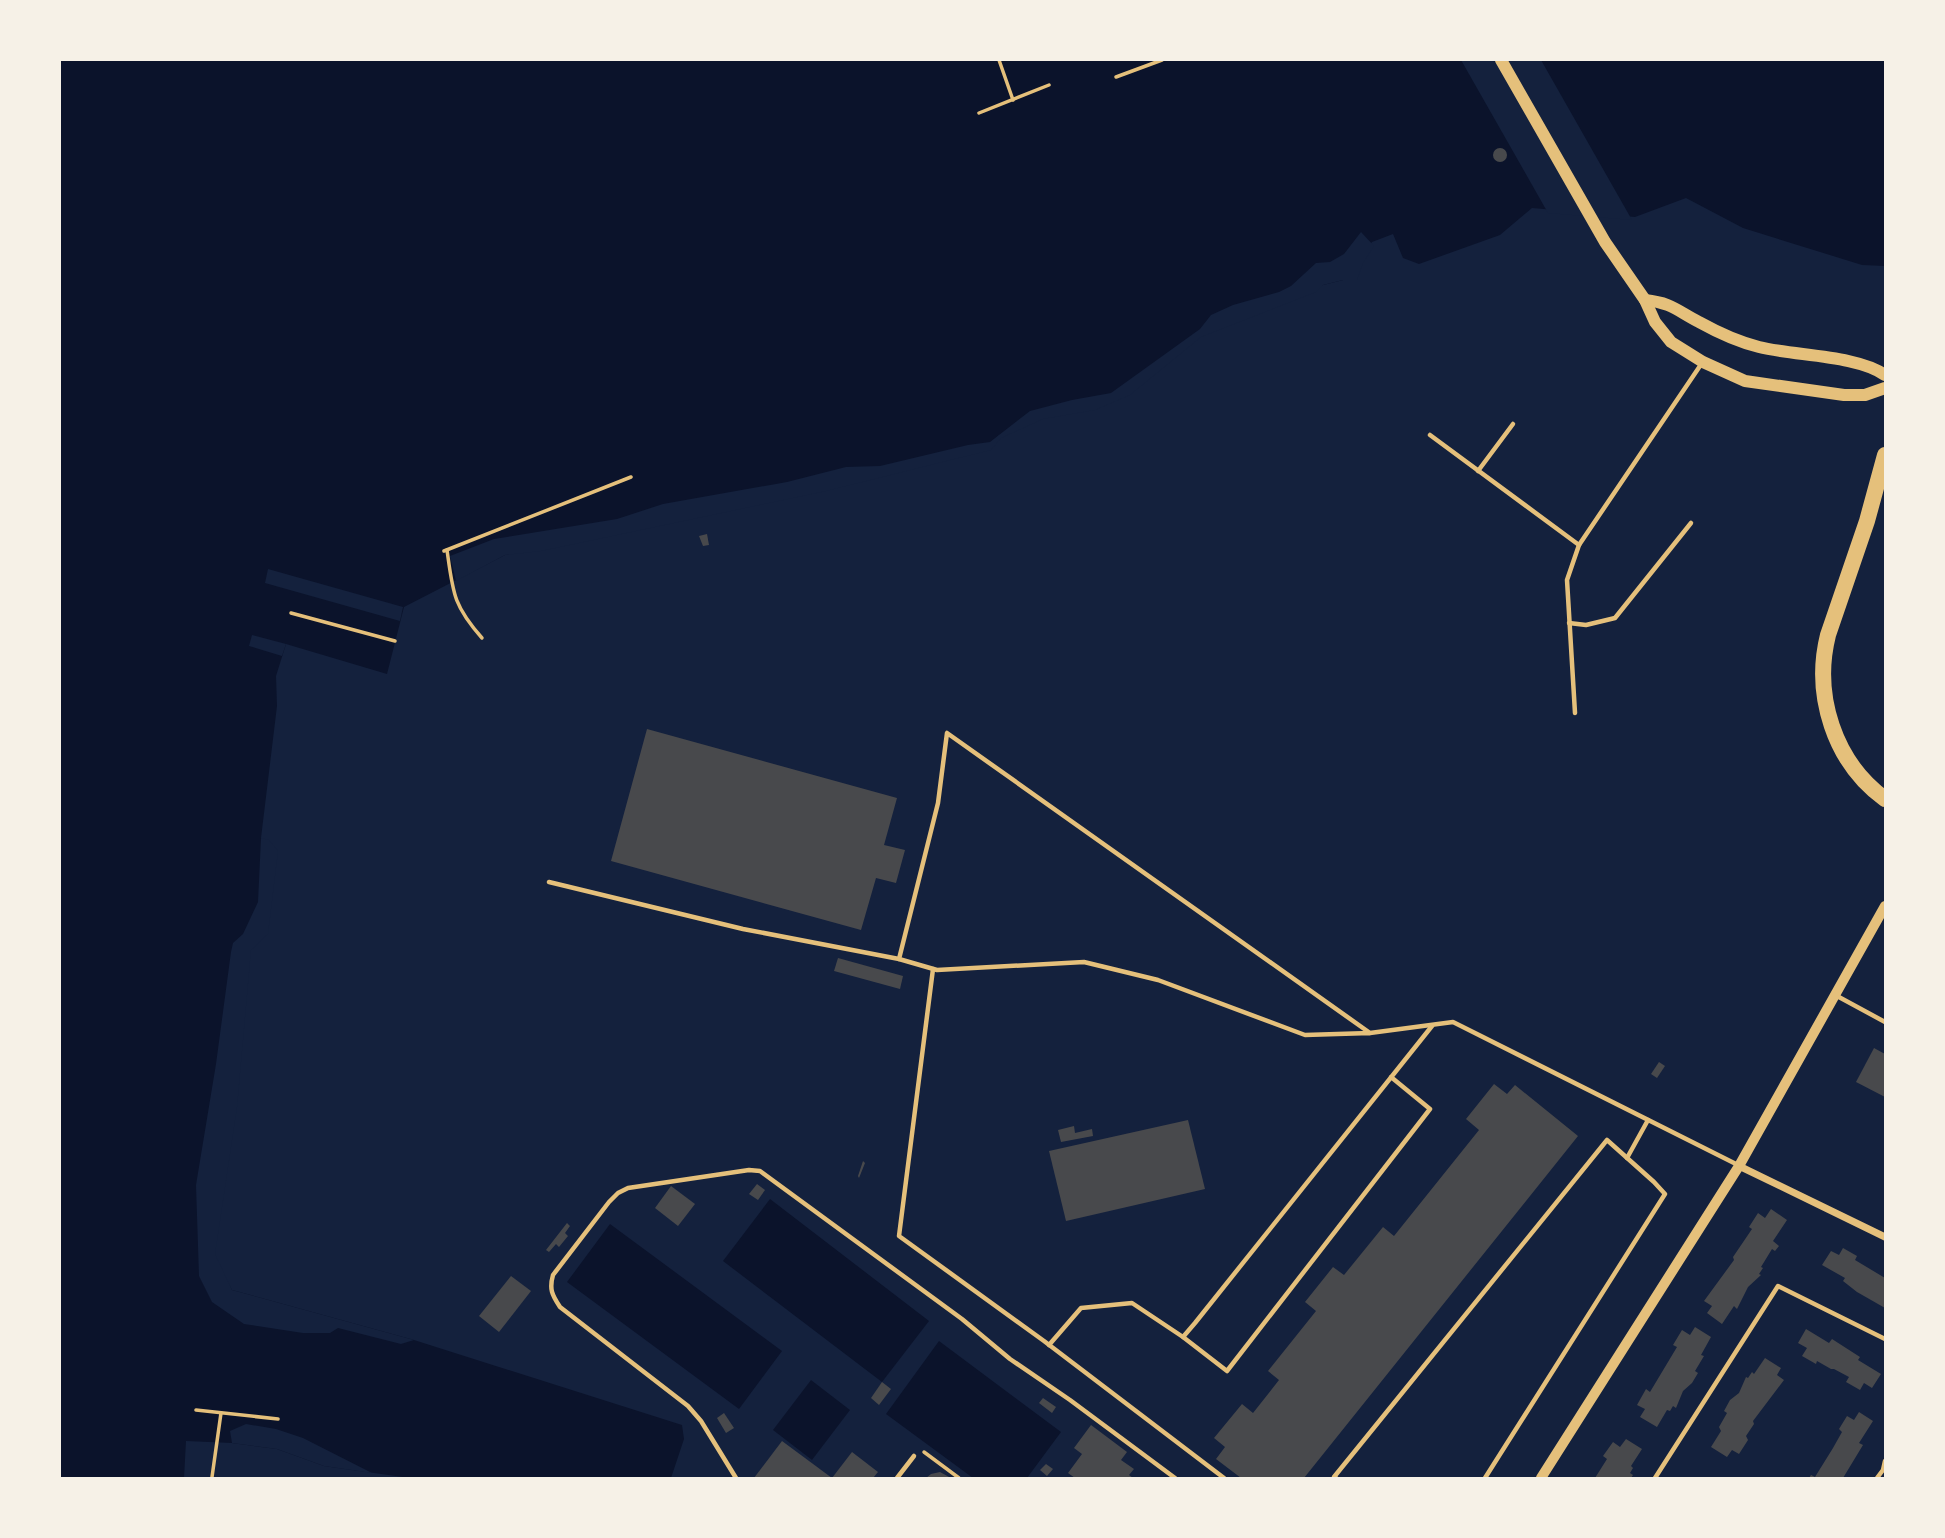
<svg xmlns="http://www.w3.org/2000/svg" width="1945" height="1538" font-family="'Work Sans',sans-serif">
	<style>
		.water { fill: #0b132b }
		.pier { fill: #14213d }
		.building { fill: #48494c }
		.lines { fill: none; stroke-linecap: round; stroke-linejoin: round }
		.path { stroke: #e5c07b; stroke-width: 3.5 }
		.service { stroke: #e5c07b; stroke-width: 4.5 }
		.minor { stroke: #e5c07b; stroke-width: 7 }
		.tertiary { stroke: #e5c07b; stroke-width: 10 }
		.secondary { stroke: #e5c07b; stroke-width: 12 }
		.motorway { stroke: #e5c07b; stroke-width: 16 }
	</style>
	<rect width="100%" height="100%" fill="#14213d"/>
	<!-- water -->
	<g class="water">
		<path d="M60,60H1885V266L1862,265L1743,228L1686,198L1635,217L1532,208L1500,235L1419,264L1403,258L1393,234L1372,242L1343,280L1323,285L1199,334L1128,392L1042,416L999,435L990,446L825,487L505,555L404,607L387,674L286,644L276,676L277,706L261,838L275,850L247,948L212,1255L232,1290L414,1340L682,1425L684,1439L671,1478H410L324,1466L277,1449L232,1443L186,1441L184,1478H60Z"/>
		<path d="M770,1199L929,1321L882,1382L723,1261Z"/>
		<path d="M610,1224L782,1351L739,1409L567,1282Z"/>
		<path d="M939,1341L1061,1432L1027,1478H973L886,1414Z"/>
		<path d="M811,1380L850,1410L812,1460L773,1430Z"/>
	</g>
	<!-- pier -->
	<g class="pier">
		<path d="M1461,60H1541L1632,220L1548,213Z"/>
		<path d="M1361,232L1374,246L1363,263L1357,280H1343L1323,285L1316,292L1201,337L1130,395L1095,410L1043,419L1001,438L991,450L826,491L541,551L505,555L456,581L450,556L494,539L617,519L663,504L787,482L846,467L880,466L968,445L990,442L1030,411L1072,400L1111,393L1200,329L1211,315L1233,305L1279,292L1291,286L1316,263L1330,262L1344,254Z"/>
		<path d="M268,569L403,607L400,621L265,583Z"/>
		<path d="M252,635L286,644L282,656L249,646Z"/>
		<path d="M261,838L269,840L278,851L268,934L251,950L237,1107L215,1254L232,1290L414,1340L401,1344L338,1328L330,1333H303L244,1324L212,1302L199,1276L196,1185L216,1064L231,952L233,943L243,934L258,902Z"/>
		<path d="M246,1424L276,1429L303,1438L372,1473L324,1466L277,1449L232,1443L230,1431Z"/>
	</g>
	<!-- building -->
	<g class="building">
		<circle cx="1500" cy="155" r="7"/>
		<path d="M707,534L709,545L703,546L699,536Z"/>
		<path d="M647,729L897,798L884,845L905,850L896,883L876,878L861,930L611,861Z"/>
		<path d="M838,958L903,976L900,989L834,971Z"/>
		<path d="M1874,1048L1885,1054V1097L1856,1082Z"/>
		<path d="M1659,1062L1665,1066L1657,1078L1651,1074Z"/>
		<path d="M1494,1084L1507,1094L1515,1085L1578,1136L1304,1478H1241L1216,1459L1225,1447L1214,1438L1242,1404L1253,1413L1279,1380L1268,1371L1316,1311L1305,1302L1333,1267L1344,1275L1383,1227L1394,1236L1479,1130L1466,1119Z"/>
		<path d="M1188,1120L1205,1189L1066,1221L1049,1151Z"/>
		<path d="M1074,1126L1075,1133L1092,1129L1093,1136L1061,1142L1058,1130Z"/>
		<path d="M863,1161L865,1163L859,1178L858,1176Z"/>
		<path d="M757,1184L765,1190L758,1200L749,1194Z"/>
		<path d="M671,1186L695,1204L678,1226L655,1208Z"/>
		<path d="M1771,1209L1787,1220L1773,1241L1779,1246L1775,1251L1772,1249L1761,1267L1763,1268L1759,1274L1761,1275L1748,1287L1737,1309L1734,1306L1722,1324L1707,1313L1712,1306L1704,1301L1734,1260L1733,1257L1752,1229L1749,1227L1758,1213L1765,1218Z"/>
		<path d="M567,1223L570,1226L565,1233L568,1236L559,1247L556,1244L549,1252L546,1250Z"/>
		<path d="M1843,1248L1857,1256L1855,1260L1885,1278V1308L1857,1292L1843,1281L1845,1278L1822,1265L1831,1251L1839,1255Z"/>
		<path d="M511,1276L531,1291L499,1332L479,1316Z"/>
		<path d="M1695,1327L1711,1337L1701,1355L1704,1356L1695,1371L1698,1373L1692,1383L1683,1391L1676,1408L1673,1406L1670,1411L1667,1410L1657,1427L1640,1417L1645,1409L1637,1405L1646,1389L1650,1392L1677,1347L1673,1345L1682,1330L1690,1335Z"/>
		<path d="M1806,1329L1829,1343L1832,1339L1860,1357L1858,1360L1881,1374L1872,1388L1864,1383L1860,1390L1846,1382L1849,1377L1834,1369H1831L1817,1361L1816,1364L1802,1356L1807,1348L1798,1343Z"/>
		<path d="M1765,1358L1781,1368L1777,1375L1784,1380L1753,1421L1754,1424L1746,1436L1748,1440L1739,1454L1732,1450L1727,1457L1711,1447L1721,1431L1719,1427L1727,1413L1724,1411L1730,1400L1739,1393L1746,1377L1748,1378L1752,1372L1754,1374Z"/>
		<path d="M882,1382L891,1389L879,1405L871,1398Z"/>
		<path d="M1043,1398L1056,1407L1052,1413L1039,1403Z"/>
		<path d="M1859,1412L1873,1421L1859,1443L1863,1445L1843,1478H1809L1811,1475L1815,1477L1833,1448L1842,1432L1839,1429L1847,1416L1854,1420Z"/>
		<path d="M724,1413L734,1428L726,1433L717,1418Z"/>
		<path d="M1091,1425L1127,1452L1121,1460L1134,1469L1129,1475L1133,1478H1075L1068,1473L1082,1454L1074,1448Z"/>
		<path d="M1626,1439L1642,1449L1631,1466L1633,1468L1630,1473L1633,1475L1631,1478H1595L1607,1459L1603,1456L1613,1442L1620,1447Z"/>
		<path d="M782,1441L832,1478H754Z"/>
		<path d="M852,1452L878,1472L873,1478H832Z"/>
		<path d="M1046,1464L1053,1469L1047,1476L1040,1470Z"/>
		<path d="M940,1472L951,1478H926L931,1474Z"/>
	</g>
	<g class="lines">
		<!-- path -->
		<g class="path">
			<path d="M999,60L1013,100"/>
			<path d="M1116,77L1162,60"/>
			<path d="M979,113L1049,85"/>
			<path d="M447,550C453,593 453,605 482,638"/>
			<path d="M444,551L631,477"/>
			<path d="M291,613L395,641"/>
			<path d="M196,1410L278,1419"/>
			<path d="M924,1452L959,1478"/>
			<path d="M212,1477L221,1413"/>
		</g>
		<!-- service -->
		<g class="service">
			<path d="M1430,435L1579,545"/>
			<path d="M1478,471L1513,424"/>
			<path d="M1569,623L1586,625L1615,618L1691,523"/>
			<path d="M1575,713L1567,580L1579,545L1702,363"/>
			<path d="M549,882L743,929L899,959"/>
			<path d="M933,969L899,1236L1044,1341L1224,1478"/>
			<path d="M1837,996L1885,1022"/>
			<path d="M1370,1033L947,733L938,803L899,959L937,970L1084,962L1158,980L1305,1035L1370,1033L1453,1022L1738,1165"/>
			<path d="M1391,1077L1430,1109L1227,1371L1183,1337L1195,1323L1432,1026"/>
			<path d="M1627,1158L1648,1120"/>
			<path d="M1049,1345L1081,1308L1132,1303L1183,1337"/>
			<path d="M736,1478L701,1421L688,1406L560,1307C552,1295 549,1289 553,1275L609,1202L618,1193L628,1188L749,1170L760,1171L962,1319L1010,1359L1070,1400L1175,1478"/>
			<path d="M897,1478L914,1456"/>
			<path d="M1336,1478L1334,1477L1607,1140L1654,1182L1665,1194L1485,1478"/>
			<path d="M1655,1478L1778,1286L1885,1339"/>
			<path d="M1877,1478L1883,1470L1885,1461"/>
		</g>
		<!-- minor -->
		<path class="minor" d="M1739,1166L1885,1237"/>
		<!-- tertiary -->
		<path class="tertiary" d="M1541,1478L1739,1166L1885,906"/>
		<!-- secondary -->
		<g class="secondary">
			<path d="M1501,60L1605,242L1645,300L1655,322L1671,342L1703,362L1745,381L1844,395H1865L1885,388"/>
			<path d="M1645,300C1672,303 1676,310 1699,322C1717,332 1739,342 1759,347C1794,356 1857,355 1885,375"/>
		</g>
		<!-- motorway -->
		<path class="motorway" d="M1885,455L1867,521L1828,635C1813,695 1834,762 1885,799"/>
	</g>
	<!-- border -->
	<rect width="1945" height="1538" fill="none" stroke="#f6f1e7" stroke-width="122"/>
</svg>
